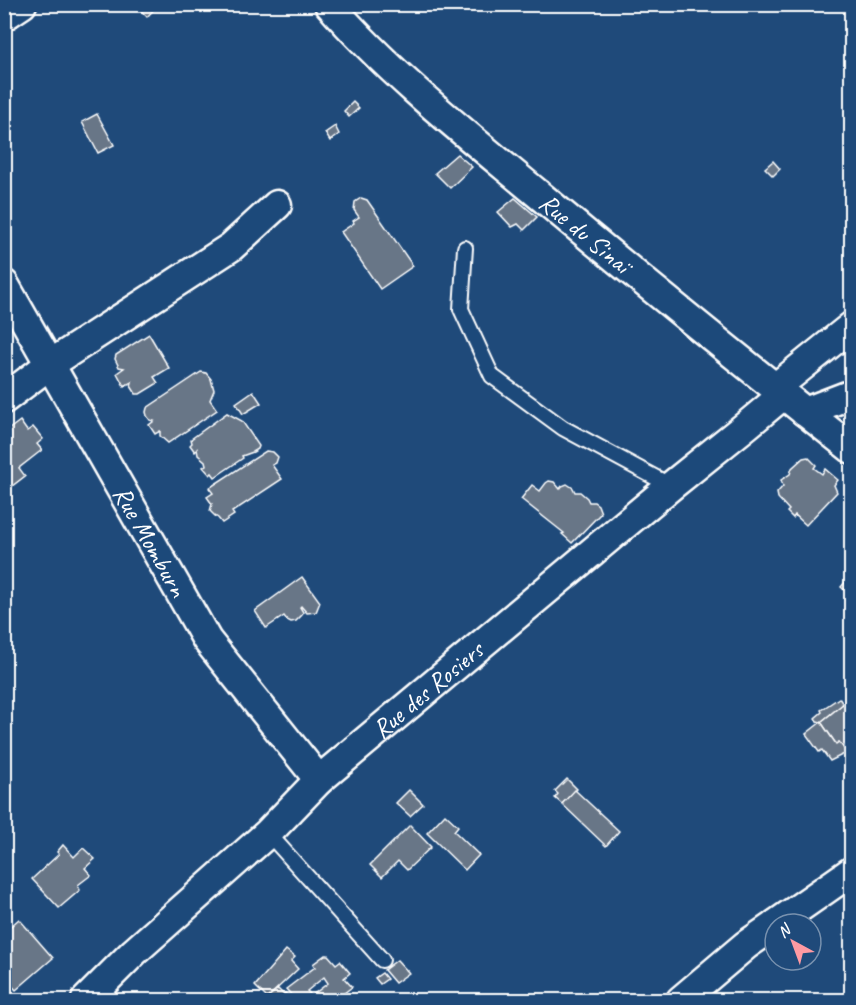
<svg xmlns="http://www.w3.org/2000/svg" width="856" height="1005" font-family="Caveat,sans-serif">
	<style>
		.building { fill: #687687; stroke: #fff; stroke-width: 1.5 }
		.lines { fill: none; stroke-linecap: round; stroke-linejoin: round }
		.lane-casing { stroke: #fff; stroke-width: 18 }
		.street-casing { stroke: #fff; stroke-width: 33 }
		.lane { stroke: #1f4a7a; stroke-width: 14 }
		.street { stroke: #1f4a7a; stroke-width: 28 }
		.labels { text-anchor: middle; stroke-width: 4.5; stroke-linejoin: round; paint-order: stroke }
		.street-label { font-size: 26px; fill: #fff; stroke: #1f4a7a }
	</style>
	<rect width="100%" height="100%" fill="#1f4a7a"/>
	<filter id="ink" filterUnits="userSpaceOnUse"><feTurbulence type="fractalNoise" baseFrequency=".0167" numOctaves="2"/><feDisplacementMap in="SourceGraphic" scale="12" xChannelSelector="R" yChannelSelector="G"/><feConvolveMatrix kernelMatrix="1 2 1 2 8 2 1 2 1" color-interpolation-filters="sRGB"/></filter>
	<g filter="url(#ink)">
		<!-- building -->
		<g class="building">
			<path d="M135,4H159L147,17Z"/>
			<path d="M353,102L359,108L349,117L344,111Z"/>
			<path d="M97,114L114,145L98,153L82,122Z"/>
			<path d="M335,126L339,134L330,141L325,133Z"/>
			<path d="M457,154L472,167L450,188L435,173Z"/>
			<path d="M773,161L780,169L773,176L765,168Z"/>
			<path d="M361,198L367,200L413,266L380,289L341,232L354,223L353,221L359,217L354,210L355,202Z"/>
			<path d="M515,198L537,217L524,230L518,224L512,227L498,212Z"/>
			<path d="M149,334L169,368L154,377L158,383L140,394H136L131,386L132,382L124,386L117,373L124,368L119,367L115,359L116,355Z"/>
			<path d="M201,372L206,373L211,379L214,390L210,400L217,410L168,443L160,436V431L155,434L149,425L154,421L150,420L147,416L146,412L147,408Z"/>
			<path d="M253,391L261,403L243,414L236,403Z"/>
			<path d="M227,413L242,421L259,446L258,449L253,452L242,456L243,458L215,477L212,473L210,475L203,467L206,465L205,461L198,455L197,449L195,452L190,445L192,443L191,439Z"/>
			<path d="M20,421L27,431L33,427L43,439L37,444L42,450L19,468L25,476L7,490L4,487V433Z"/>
			<path d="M266,451L273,452L278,457L276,463L272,465L282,479L232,512L234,515L222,523L218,518L215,516L210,511L212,504L207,497L213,493L209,488Z"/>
			<path d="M808,457L816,465L814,468L822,474L825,469L838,480L834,485L837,492L806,525L795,515L793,518L787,512L789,510L778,498L777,493L783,486L781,480L790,474L792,468L803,458Z"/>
			<path d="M549,481L554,482L560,489L562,486L567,484L573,488L575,492H580L587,498L589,502H594L598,505L601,513L572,543L562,534L564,533L521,499L532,485L540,491L546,483Z"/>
			<path d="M302,577L320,602L316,612L307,613L301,606L300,607L303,612L302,615L296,621L291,622L287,620L284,616L266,628L255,611Z"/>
			<path d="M848,579L852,582V597L841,587Z"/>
			<path d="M852,682V699L844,688Z"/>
			<path d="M839,698L843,704L821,722L817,721L815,718L822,712L821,710Z"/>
			<path d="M852,700V754L850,752L848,754L839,742L836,744L821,722L843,704L844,705Z"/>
			<path d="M821,722L836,744L839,742L848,754L842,755L830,761L822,750L819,752L806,734Z"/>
			<path d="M567,779L577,789L562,804L555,798L558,794L555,791Z"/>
			<path d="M409,790L423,804L410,816L396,803Z"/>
			<path d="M575,790L619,831L606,846L562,804Z"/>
			<path d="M445,814L458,826L454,831L479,855L465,870L427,833Z"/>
			<path d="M410,825L431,847L407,870L398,861L382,877L370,865Z"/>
			<path d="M63,845L74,857L83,848L95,859L85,868L91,875L78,885L80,890L59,908L32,879L59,854L57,852Z"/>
			<path d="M19,919L53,958L16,990L4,977V932Z"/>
			<path d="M286,950L295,957L291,961L298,969L267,998L255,986Z"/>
			<path d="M325,955H328L336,964L340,961L350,973L344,978L352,987L335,1000H306L328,983L324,977L307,991L310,994L302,1000H296L286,989L315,967L313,964Z"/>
			<path d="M397,960L409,973L395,983L384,970Z"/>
			<path d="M382,973L387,979L380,984L375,978Z"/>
			<path d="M278,989L284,995L285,993L292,1000H269L267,998Z"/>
		</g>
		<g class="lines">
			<!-- lane casing -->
			<g class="lane-casing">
				<g id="lane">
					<path d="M465,248L461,309L492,376L563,428L671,486"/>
					<path d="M268,833L382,960"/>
				</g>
			</g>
			<!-- street casing -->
			<g class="street-casing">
				<g id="street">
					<path id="s1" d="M329,4C391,75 466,134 538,194C641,280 746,365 852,449"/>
					<path d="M4,16L22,4"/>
					<path id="s2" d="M4,284L207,640L319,780"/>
					<path d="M775,388L852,326"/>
					<path d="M4,399L49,365L231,247L277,205"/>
					<path d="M805,412L852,394"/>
					<path d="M776,924L852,871"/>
					<path id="s3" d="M86,1000L134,952L268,833L319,780L671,486L747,425L783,395"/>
					<path d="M681,1000L746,945L775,925"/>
				</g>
			</g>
			<!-- lane -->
			<use href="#lane" class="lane"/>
			<!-- street -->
			<use href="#street" class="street"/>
		</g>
	</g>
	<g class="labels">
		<!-- street labels -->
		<g class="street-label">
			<text dy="9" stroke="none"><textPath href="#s1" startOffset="344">Rue du Sinaï</textPath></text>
			<text dy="9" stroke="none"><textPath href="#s2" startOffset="296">Rue Momburn</textPath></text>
			<text dy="9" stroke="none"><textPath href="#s3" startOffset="462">Rue des Rosiers</textPath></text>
		</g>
	</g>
	<!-- margin -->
	<rect width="856" height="1005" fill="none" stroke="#1f4a7a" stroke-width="24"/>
	<rect x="12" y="12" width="832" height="981" fill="none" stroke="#fff" stroke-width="2" filter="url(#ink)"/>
	<!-- north arrow -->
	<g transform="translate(793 942) rotate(319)"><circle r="28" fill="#1f4a7a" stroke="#7992af" stroke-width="1.5"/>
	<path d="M0-4.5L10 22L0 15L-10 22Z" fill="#ff9aa2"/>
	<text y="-9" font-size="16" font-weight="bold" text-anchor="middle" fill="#ffffff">N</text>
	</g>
</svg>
